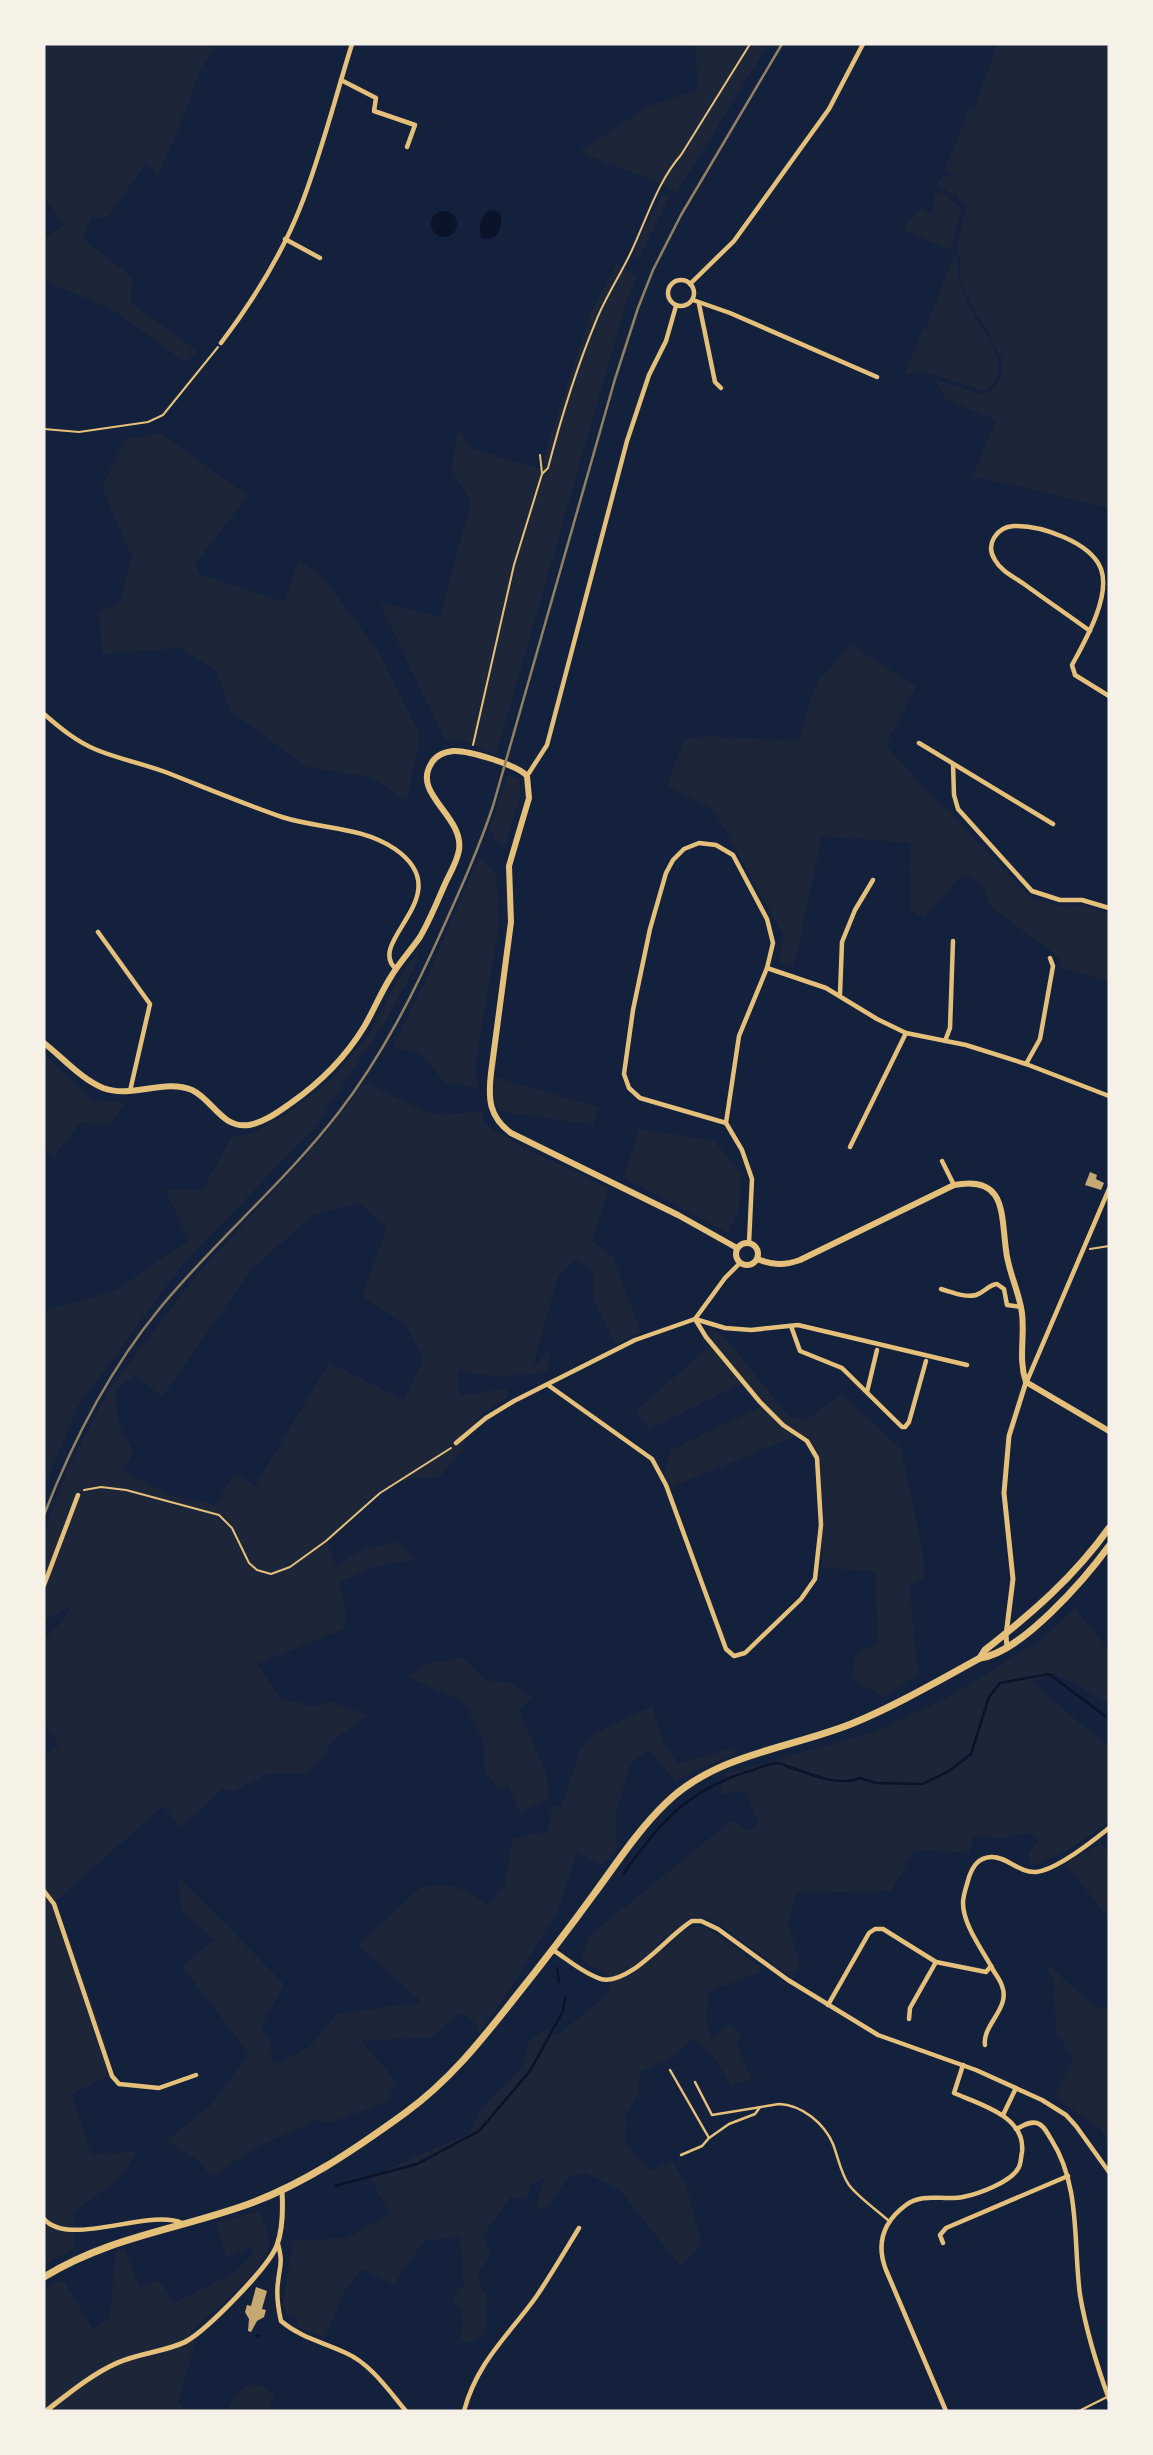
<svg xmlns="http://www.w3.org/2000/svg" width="1153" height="2455" font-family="Lora,serif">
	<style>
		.green { fill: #1d2539; fill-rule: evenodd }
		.water { fill: #0b132b }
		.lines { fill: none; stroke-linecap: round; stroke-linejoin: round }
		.stream { stroke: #0b132b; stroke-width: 2.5 }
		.building { fill: #c6a872 }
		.path { stroke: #e5c07b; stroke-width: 2 }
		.service { stroke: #e5c07b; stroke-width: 2.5 }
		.minor { stroke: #e5c07b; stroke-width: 4.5 }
		.tertiary { stroke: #e5c07b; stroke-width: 5 }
		.secondary { stroke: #e5c07b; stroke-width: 6 }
		.primary { stroke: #e5c07b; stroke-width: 7 }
		.rail { stroke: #918062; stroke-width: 2.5 }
	</style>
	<rect width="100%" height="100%" fill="#14213d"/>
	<!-- green -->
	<g class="green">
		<path d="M44,44H216L200,70L181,123L158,174L146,163L107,218L91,217L83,239L132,277L131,303L199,352L185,362L109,307L44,281V238L65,225L44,197Z"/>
		<path d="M696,44H768L677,193L658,182L579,152L649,106L699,89L695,46Z"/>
		<path d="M997,44H1109V508L973,476L996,420L945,399L936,380L981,394C996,392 1005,375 1002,361C1001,355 997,351 994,346C992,342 991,336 988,331C975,312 954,282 961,258L956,249L966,207L958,200V196L955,194L953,196L942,187L937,186L943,175L953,178V175L944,171L970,108L974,110Z"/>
		<path d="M935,192L942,193L962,209L951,250L903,230L921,208L932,214Z"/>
		<path d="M662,195L669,198L639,258L634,257L639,239Z"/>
		<path d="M954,255L957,258C956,280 966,300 976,320C978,325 983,328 986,333C997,352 1008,376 985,391L922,371L904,375L923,329L926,328Z"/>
		<path d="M617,263L637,278L627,300L496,755L466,741L445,740L381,606L386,604L440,616L471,502L451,469L458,429L473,449L540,469L591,312Z"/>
		<path d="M161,433L248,496L195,564L200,574L284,602L298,561L320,573L378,651L420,734L407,802L371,777L307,767L230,711L217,671L179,648L102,654L99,611L119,603L132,557L102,487L125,440Z"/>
		<path d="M850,644L916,687L886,745L922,786L952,814L1031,898L1059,906L1082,905L1109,914V982L1061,968L1059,957L991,907L981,883L962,875L924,918L910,910L911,843L822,836L794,966L778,962L784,936L713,809L667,786L684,739L706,736L798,741L808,707L818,682Z"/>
		<path d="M508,775L520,780V797L504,847L497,844L490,829Z"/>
		<path d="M479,857L496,874L499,927L476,1062L477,1088L444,1082L422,1054L393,1047L423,987Z"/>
		<path d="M421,947L414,969L385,1022L316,1126L182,1265L78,1406L44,1488V1311L117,1290L189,1240L165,1190H202L232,1137L253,1133L284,1116L334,1077L368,1036L397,981Z"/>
		<path d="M44,1054L92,1100L125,1103L111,1124L80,1123L55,1155L44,1149Z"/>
		<path d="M495,1077L598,1107L593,1125L500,1111L494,1096Z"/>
		<path d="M364,1083L432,1114L483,1112L484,1124L526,1149L609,1188L592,1240L613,1258L641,1332L616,1344L594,1301L593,1269L575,1259L558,1277L532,1369L549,1350L548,1372L499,1377L458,1371L459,1395L507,1389L508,1397L482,1414L455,1458L440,1477L413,1478L380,1490L326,1541L336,1565L366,1549L396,1542L416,1559L374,1567L339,1582L346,1609L344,1629L258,1664L280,1698L316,1707L330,1701L367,1715L332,1741L320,1762L306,1773H268L234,1791L222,1789L181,1828L163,1806L56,1901L106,2043L108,2076L72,2094L91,2155L137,2151L122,2177L73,2212L75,2248L44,2265V1755L59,1745L44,1723V1639L63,1621L70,1606L44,1621V1534L67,1470L109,1390L198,1273L318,1143ZM359,1203L387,1228L362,1296L405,1324L424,1358L404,1399L329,1363L255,1486L234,1473L216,1505L173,1496L123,1471L134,1452L118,1423L115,1390L135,1375L162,1397L251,1270L313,1215Z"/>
		<path d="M639,1129L714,1141L741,1173L739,1208L728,1233L623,1177Z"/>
		<path d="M708,1328L723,1335L788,1415L806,1420L842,1394L901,1449L923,1552L925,1577L909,1585L918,1674L883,1697L852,1678L855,1656L878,1642L875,1571L823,1568L817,1458L807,1441L798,1435L671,1487L664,1472L671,1450L762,1406L744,1383L649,1429L636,1411L713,1343Z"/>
		<path d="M1075,1608L1109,1650V1703L1054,1673L1033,1682L1083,1726L1109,1745V1821C1086,1839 1061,1857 1032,1865L1028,1855L1038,1840L1032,1833L1000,1838L974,1836L969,1853L915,1850L891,1891L797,1893L788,1924L800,1964L791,1977L722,1926L712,1920L693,1916L656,1945L662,1951C675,1940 687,1923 705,1927L744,1954L763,1971L709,1992C707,2007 704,2024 712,2038L730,2024L741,2035L737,2045L752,2079L731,2085L716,2060L694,2038L670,2059L640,2072L639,2092L625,2117L626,2144L651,2171L672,2161L686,2185L702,2245L680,2266L619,2189L585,2173L569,2176L545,2211L536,2207L544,2178L530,2185L527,2200L511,2197L482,2237L491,2255L478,2273L481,2288L487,2295L485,2333L470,2343L461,2340L463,2310L454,2304L457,2289L464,2287L460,2238L425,2240L394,2284L362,2269L345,2290L325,2338L299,2328L295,2316L286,2315L283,2302L293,2241L346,2238L390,2215L370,2177L470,2133C473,2127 475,2119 479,2113C495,2089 529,2074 528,2042L544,2029L557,2036L609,1993L610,1976L581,1960L589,1936L732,1820L748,1831L759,1824L745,1791L719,1794L727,1774L874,1732L949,1697L1042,1639Z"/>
		<path d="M463,1658L487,1681L511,1683L533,1696L519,1710L547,1775L549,1799L520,1813L509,1788L499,1789L485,1772L483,1739L464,1702L408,1677L422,1665Z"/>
		<path d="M652,1706L664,1744L678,1763L734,1748L736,1755L694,1770L676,1782L648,1749L630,1765L616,1814L617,1848L603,1865L577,1852L557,1912L509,1991L479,2033L476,2024L460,2012L432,2037L361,2041L397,2082L386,2102L330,2123L318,2120L256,2147L211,2177L199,2161L166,2141L210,2106L249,2054L182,1966L215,1939L181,1911L179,1877L284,1984L260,2029L270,2039L272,2065L309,2047L337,2014L422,2002L358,1945L421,1887L447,1885L470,1892L486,1905L505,1885L513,1839L548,1831L552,1807H561L581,1748L594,1734Z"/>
		<path d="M1101,1843L1109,1855V1919L1066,1864Z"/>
		<path d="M1045,1962L1096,2008L1109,2006V2143L1100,2128L1054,2097L1073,2058L1056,2032L1054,1982Z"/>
		<path d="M259,2211C265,2223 273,2238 267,2252C257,2277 212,2312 191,2331L195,2344L178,2403L187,2411H159V2409L150,2411H44V2346L46,2344L44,2342V2288L63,2280L93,2329L110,2317L116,2251L124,2249L140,2287L159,2280L175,2303L234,2272L253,2254L250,2247L226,2257L216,2223Z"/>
		<path d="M248,2385L260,2386L275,2395L268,2411H227L236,2394Z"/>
	</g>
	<!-- water -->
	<g class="water">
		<path d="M490,210L500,212C503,222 500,237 489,239L482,238C477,230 481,214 490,210Z"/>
		<circle cx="444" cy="224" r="13"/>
	</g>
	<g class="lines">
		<!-- stream -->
		<g class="stream">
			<path d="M624,1873C660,1823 685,1792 746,1772C755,1770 768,1763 777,1763C781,1763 788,1767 792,1768C813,1775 839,1787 860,1778L876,1783L923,1784L949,1771L971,1754L989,1697L1000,1683L1049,1674L1109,1719"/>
			<path d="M557,1968L559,1982"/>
			<path d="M335,2186L417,2164L479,2131L530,2071L563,2011L565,1998"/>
			<path d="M257,2336L259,2335"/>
		</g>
	</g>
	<!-- building -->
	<g class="building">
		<path d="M1090,1172L1097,1175L1096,1179L1104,1183L1101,1190L1085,1185Z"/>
		<path d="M256,2287L267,2291L262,2309L266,2310L264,2317L257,2321L251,2332L248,2331L249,2319L245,2312L247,2305L251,2306Z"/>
	</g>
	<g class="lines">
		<!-- path -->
		<g class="path">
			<path d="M44,429L79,432L148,422L163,415L218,347"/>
			<path d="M540,455L542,473"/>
			<path d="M473,745L514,565L542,474L548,468C561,418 576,369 596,321C606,296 621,274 632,250C647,218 658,181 681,155L750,44"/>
			<path d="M1090,1249L1109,1246"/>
			<path d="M84,1490L101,1487L126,1490L219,1515L232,1528L249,1563L257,1570L271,1574L290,1567L326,1541L380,1493L451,1448"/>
		</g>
		<!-- service -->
		<g class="service">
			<path d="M670,2070L709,2138"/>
			<path d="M695,2082L712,2115L779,2104C802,2105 824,2123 833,2144C838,2157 841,2174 849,2185C859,2198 877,2210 889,2221"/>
			<path d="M681,2155L702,2146L709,2138L729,2124L755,2114L760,2107"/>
			<path d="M1079,2411L1107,2397"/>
		</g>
		<!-- minor -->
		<g class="minor">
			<path d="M341,80L376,98L374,111L415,125L407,147"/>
			<path d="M285,239L320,258"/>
			<circle cx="681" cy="293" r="13"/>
			<path d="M690,284L734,241L829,109L863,44"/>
			<path d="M693,300L730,313L877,377"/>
			<path d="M699,304L715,382L721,388"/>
			<path d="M221,343C252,302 281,256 300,208C321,155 335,98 352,44"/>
			<path d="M1090,631C1068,615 1046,600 1024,584C1014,577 1001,571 995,560C985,545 996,527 1014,526C1040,525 1091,542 1101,569C1111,596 1085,641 1072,665L1075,675L1109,696"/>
			<path d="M44,714C60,728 77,742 97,750C119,759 144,764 168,773C206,788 244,804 282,817C319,829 361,826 395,849C461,895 364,941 396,969"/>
			<path d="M919,743L1053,824"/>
			<path d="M953,764L954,795L958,809L1032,891L1060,900H1082L1109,908"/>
			<path d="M527,776L547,745L627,441L649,375L666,341L676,306"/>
			<path d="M98,932L150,1004L130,1091"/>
			<path d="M767,968L826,988L877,1019L906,1033L966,1045L1026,1064L1109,1096"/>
			<path d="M840,994L842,942L855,910L873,880"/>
			<path d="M945,1041L950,1028L953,941"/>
			<path d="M1026,1064L1040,1039L1053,966L1050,958"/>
			<path d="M726,1123L640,1098L629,1088L624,1074L633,1010L650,929L666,873L673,860L684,849L699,843L716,845L733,855L767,919L773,943L767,968L739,1036L726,1123L742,1150L752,1179L749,1243"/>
			<path d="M850,1147L906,1033"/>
			<path d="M942,1161L954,1185"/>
			<path d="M941,1289C952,1292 965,1298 976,1295C985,1292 988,1285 997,1284L1004,1289L1007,1305L1021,1307"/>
			<path d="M695,1319L725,1328L751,1330L798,1325L967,1365"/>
			<path d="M791,1326L800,1351L842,1368L902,1427H905L909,1422L926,1361"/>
			<path d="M1027,1381L1109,1189"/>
			<path d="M548,1385L652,1459L666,1485L726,1649L734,1656L745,1653L801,1599L815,1579L821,1525L817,1458L807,1441L783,1425L760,1402L706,1337L695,1319"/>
			<path d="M867,1392L877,1350"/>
			<path d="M456,1443L486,1418L514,1401L635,1340L695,1319L725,1278L740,1263"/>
			<path d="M44,1585L78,1495"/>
			<path d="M44,1891L54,1904L112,2076L119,2084L159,2088L196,2075"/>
			<path d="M553,1950C567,1959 584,1974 601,1979C630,1986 668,1935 692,1921H701L718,1929L788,1980L878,2035L976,2070L1042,2100L1066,2115L1076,2126L1109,2172"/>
			<path d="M828,2005L869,1933L875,1929H883L936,1962L986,1972L991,1966C981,1948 963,1924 963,1903C963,1895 967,1885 969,1877C973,1866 978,1858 991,1857C1006,1856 1019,1873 1036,1872C1056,1870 1093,1841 1109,1828"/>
			<path d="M909,2019L910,2008L936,1962"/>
			<path d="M985,2045C982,2025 1011,2008 1002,1986C1000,1979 994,1973 991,1966"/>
			<path d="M1003,2115L1016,2088"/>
			<path d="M1016,2129C1023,2126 1029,2121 1037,2123C1044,2125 1047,2133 1051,2139C1081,2186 1073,2242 1080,2295C1086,2330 1097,2366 1109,2399"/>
			<path d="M44,2219C69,2248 149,2208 182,2223"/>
			<path d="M943,2243L940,2235L946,2228L1068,2176"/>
			<path d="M278,2244C283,2263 280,2264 278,2282C276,2296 278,2308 281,2321C301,2338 323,2342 346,2353C371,2364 389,2391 406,2411"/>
			<path d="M464,2411C477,2362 508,2336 536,2297C551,2275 565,2251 579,2228"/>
			<path d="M946,2411L886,2270C876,2244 883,2222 906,2205C923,2192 944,2201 963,2197C978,2194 1012,2182 1019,2167C1021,2163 1021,2156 1022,2152C1026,2116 979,2104 954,2093L963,2065"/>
		</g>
		<!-- tertiary -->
		<g class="tertiary">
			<path d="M1007,1648L1006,1635L1013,1579L1004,1493L1009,1436L1026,1382"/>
			<path d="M46,2411C68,2394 92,2374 117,2363C139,2353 164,2352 185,2342C206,2331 269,2267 277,2245C283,2229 283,2208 282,2191"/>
		</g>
		<!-- secondary -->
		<g class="secondary">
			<path d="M44,1043C62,1057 81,1079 103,1088C132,1099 164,1078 192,1090C213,1100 222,1129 249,1125C265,1122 278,1112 291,1103C321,1082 345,1058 364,1027C374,1010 381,992 392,975C400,962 411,950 420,937C430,920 437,902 445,884C450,873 457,862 459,850C464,816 412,794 431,764C435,756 444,752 453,751C467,750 518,765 527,776L529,798L509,866L511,922L491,1073C488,1099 489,1117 511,1133L678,1215L737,1248"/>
			<circle cx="747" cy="1254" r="11"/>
			<path d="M757,1259C773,1265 783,1266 800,1260L954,1185C1006,1175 1001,1213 1006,1250C1008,1271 1019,1291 1022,1313C1025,1337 1018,1359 1026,1382L1109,1431"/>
		</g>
		<!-- primary -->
		<g class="primary">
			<path d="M980,1658L985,1650C1032,1613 1074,1577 1109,1528"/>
			<path d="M44,2277C108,2238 170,2231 240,2207C300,2187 354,2150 405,2113C449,2081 480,2042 513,2000C541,1965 568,1930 594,1894C617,1863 638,1830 666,1803C716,1754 788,1749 851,1724C895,1706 938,1681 980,1658C1021,1653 1085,1579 1109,1546"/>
		</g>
		<!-- rail -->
		<path class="rail" d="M44,1515C73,1440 109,1370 160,1308C216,1240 285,1182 339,1112C382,1056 414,993 443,928C461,888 479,848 493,806L615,379L638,308L653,270L681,215L782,44"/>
	</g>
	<!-- border -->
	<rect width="1153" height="2455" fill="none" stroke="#f6f1e7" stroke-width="91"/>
</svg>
